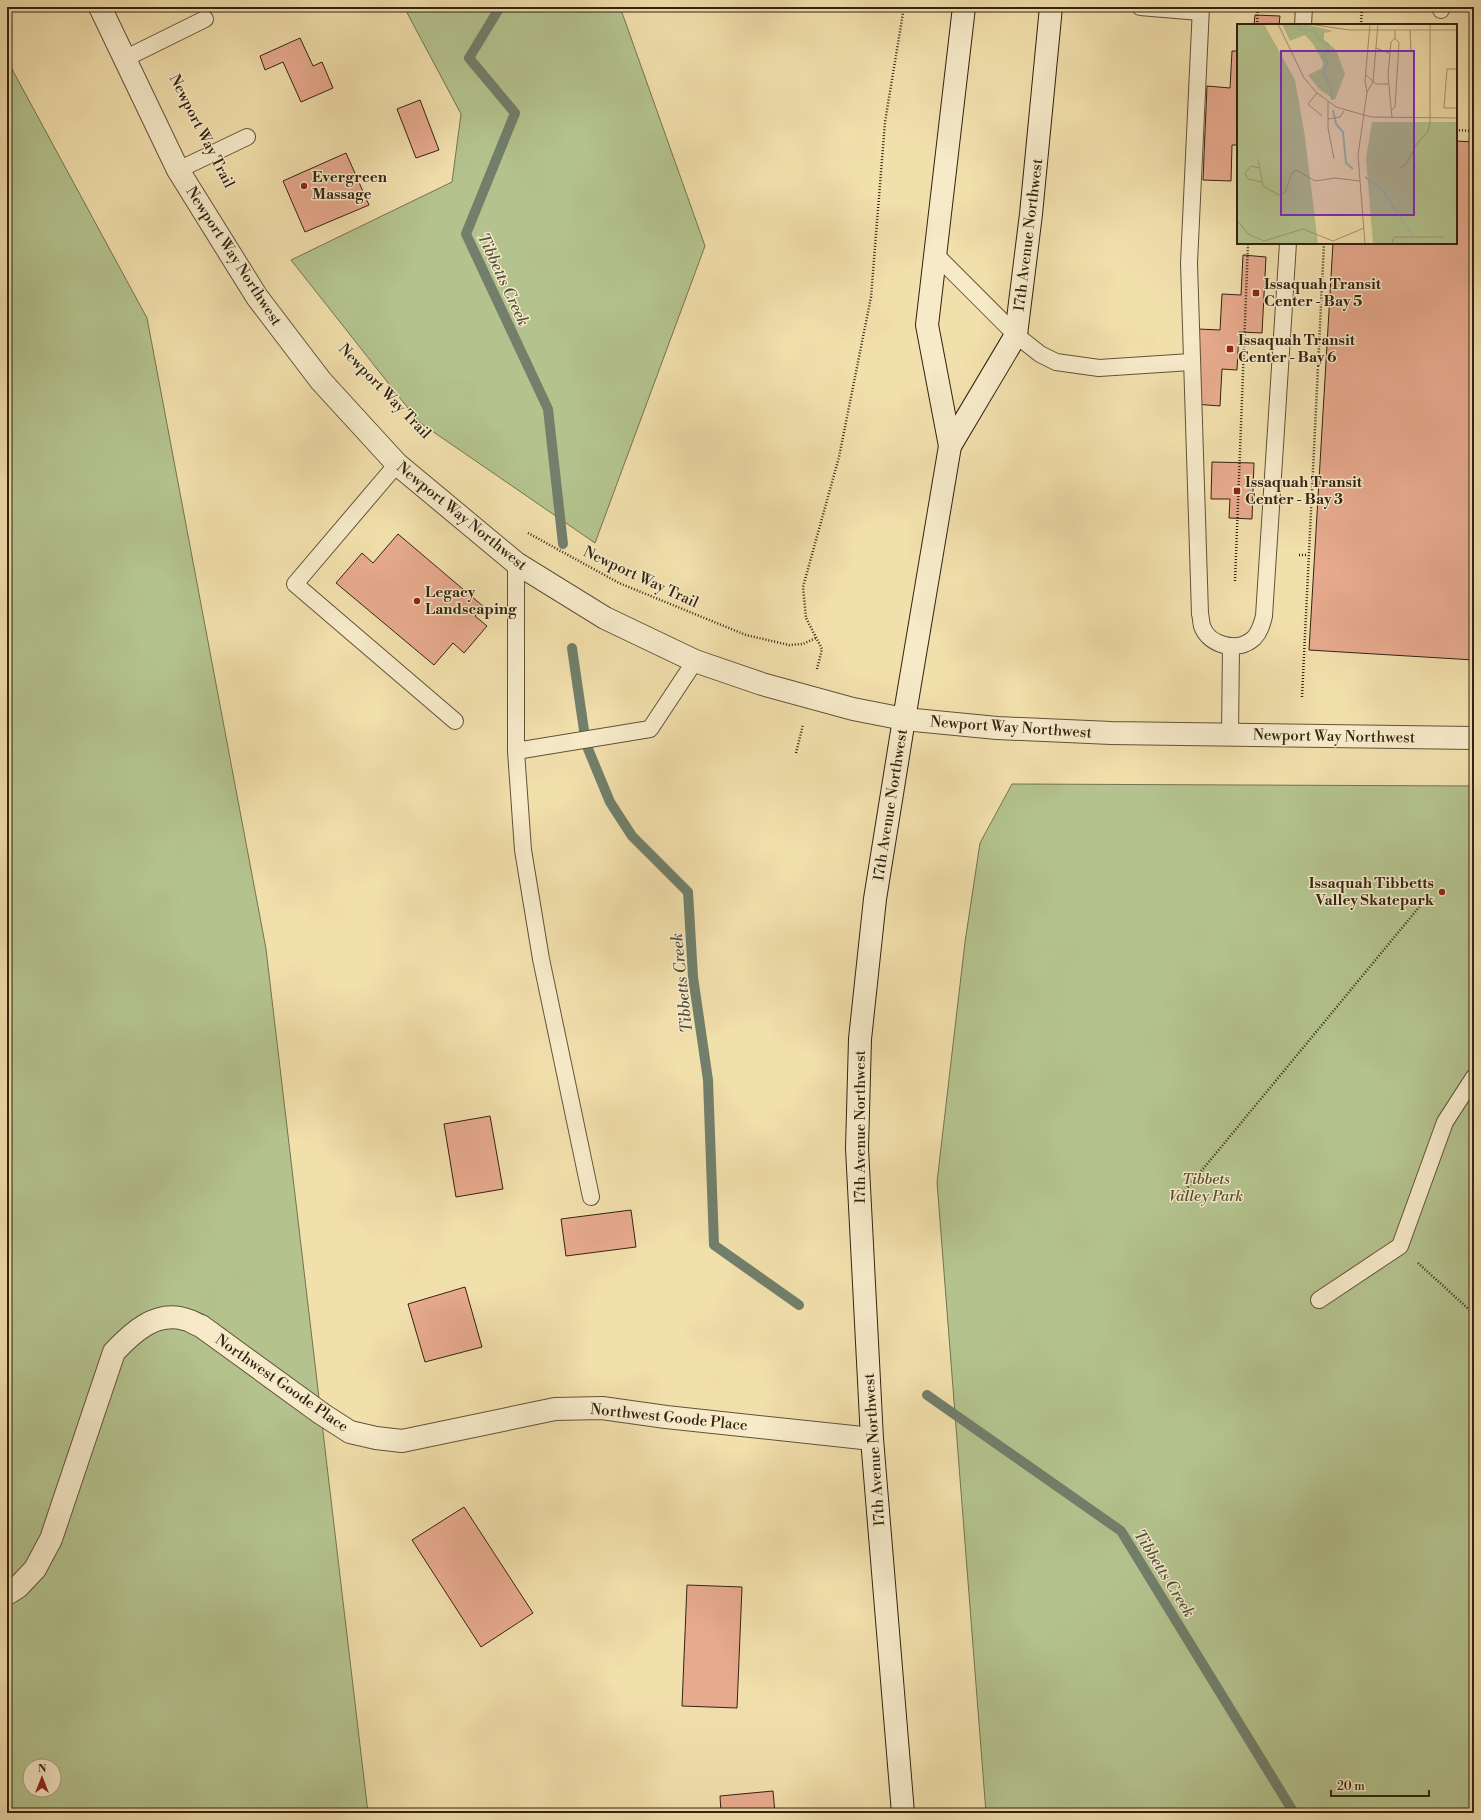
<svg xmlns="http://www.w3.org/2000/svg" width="1481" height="1820" font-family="'Libre Bodoni',serif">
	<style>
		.green { fill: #b4c38e; stroke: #747350; fill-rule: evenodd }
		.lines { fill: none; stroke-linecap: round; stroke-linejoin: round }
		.stream { stroke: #717f6b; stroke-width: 10 }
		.building { fill: #e7aa8e; stroke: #332311 }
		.service-casing { stroke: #625238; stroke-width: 18 }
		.minor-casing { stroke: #625238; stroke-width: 24 }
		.tertiary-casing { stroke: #625238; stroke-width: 24 }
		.secondary-casing { stroke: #332311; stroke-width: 24 }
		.path { stroke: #332311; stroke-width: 2.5; stroke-dasharray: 1 2; stroke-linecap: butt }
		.service { stroke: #f6eac9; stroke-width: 16 }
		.minor { stroke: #f6eac9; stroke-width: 22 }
		.tertiary { stroke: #f6eac9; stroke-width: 22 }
		.secondary { stroke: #f6eac9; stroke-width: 22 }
		.poi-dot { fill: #8f2418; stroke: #f6eac9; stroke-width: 1.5 }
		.labels { text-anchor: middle; stroke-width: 3; stroke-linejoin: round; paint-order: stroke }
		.street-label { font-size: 15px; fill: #332311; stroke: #f6eac9 }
		.poi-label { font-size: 15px; font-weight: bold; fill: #332311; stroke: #f6eac9; text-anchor: start }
		.park-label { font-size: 15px; font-style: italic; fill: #534b30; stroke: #f6eac9 }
		.water-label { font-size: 16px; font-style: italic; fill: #52513e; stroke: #f6eac9 }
		.inset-river { fill: none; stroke: #9bbda7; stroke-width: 2 }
		.inset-road { fill: none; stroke: #a5946e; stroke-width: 1 }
		.view { fill: #7b2cbf; fill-opacity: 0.15; stroke: #7b2cbf; stroke-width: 2 }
		.inset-edge { fill: none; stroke: #332311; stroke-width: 2 }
	</style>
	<rect width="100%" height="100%" fill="#f1dfac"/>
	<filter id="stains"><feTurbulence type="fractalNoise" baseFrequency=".005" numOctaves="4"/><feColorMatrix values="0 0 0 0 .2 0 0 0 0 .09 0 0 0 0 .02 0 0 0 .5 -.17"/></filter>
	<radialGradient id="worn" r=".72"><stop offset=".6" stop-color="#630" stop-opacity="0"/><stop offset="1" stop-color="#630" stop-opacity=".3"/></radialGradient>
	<!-- green -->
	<g class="green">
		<path d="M404,7H620L705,246L595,543L419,422L291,260L452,182L461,114Z"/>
		<path d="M7,60L147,318L266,949L368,1813H7ZM30,1766H54V1790H30Z"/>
		<path d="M1012,784L1474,786V1813H986L937,1182L965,942L980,843Z"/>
	</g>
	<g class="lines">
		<!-- stream -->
		<g class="stream">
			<path d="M500,7L469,58L515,113L466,234L548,409L563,544"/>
			<path d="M572,648L586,744L610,802L632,836L688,892L693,977L708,1080L714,1245L799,1305"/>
			<path d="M927,1395L1121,1531L1294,1813"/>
		</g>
	</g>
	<!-- building -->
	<g class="building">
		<path d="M1255,15L1280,16L1279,25H1254Z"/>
		<path d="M300,38L313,66L322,62L333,88L301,102L283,62L265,70L260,56Z"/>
		<path d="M1232,51H1238V145H1232L1231,181L1203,180L1207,86L1230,88Z"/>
		<path d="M420,100L439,150L416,158L397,109Z"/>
		<path d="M1456,141L1474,142V660L1309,650L1333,243H1456Z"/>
		<path d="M346,153L369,205L305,232L283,181Z"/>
		<path d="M1243,255L1266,257L1262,333L1239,332L1237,370L1222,369L1220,406L1194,404L1198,329L1220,330L1222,294L1241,295Z"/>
		<path d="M1212,462L1254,463L1252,519L1229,518L1230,499H1211Z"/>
		<path d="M398,534L484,607L475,616L487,626L464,653L453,643L434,665L336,583L362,553L373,563Z"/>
		<path d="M490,1116L503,1189L456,1197L444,1124Z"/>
		<path d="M631,1210L636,1247L566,1256L561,1219Z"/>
		<path d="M465,1287L482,1347L425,1362L408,1304Z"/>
		<path d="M464,1507L533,1613L481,1647L412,1540Z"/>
		<path d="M687,1585L742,1587L737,1708L682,1706Z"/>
		<path d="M773,1791L775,1813H721L720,1796Z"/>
	</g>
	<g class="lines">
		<!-- service casing -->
		<g class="service-casing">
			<g id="service">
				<path d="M1140,7L1200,12"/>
				<path d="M1201,7L1189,263L1200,614C1201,617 1201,622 1202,626C1209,646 1238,653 1254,638C1260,632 1262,624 1264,616L1288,243"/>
				<path d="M1441,7V10"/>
				<path d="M1303,25L1304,7"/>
				<path d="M124,59L205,19"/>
				<path d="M178,170L247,137"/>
				<path d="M936,255L1016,335L1040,354L1056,362L1099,368L1191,362"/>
				<path d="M397,464L295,584L455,721"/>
				<path d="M516,563V751L523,850L541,959L591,1197"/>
				<path d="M1230,735L1231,646"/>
				<path d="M516,751L650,729L695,661"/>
				<path d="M1319,1300L1400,1246L1445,1122L1474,1077"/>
			</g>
		</g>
		<!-- minor casing -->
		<g class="minor-casing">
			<path id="minor" d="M7,1594L18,1587L35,1569L51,1539L114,1352C132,1333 155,1311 184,1319C190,1320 195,1324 201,1326L322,1414L350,1432L376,1438L402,1441L555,1409L602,1408L666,1417L872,1439"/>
		</g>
		<!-- tertiary casing -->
		<g class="tertiary-casing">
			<path id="tertiary" d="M100,7L178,170L257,297L321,381L397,464L516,563L605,618L695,661L762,684L853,709L904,719L997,728L1111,733L1474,738"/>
		</g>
		<!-- secondary casing -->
		<g class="secondary-casing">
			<g id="secondary">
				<path d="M950,446L1016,335L1031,214L1051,7"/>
				<path d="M903,1813L872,1439L857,1148L860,1039L875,899L904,719L950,446L927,325L964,7"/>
			</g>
		</g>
		<!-- path -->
		<g class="path">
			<path d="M1257,25L1258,7"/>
			<path d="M1361,25L1362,7"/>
			<path d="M1456,130L1474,131"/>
			<path d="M528,533L619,583L746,635L789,645L803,644L816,638"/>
			<path d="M1299,555H1308"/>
			<path d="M1235,581L1248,243"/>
			<path d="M817,669L822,649L806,618L803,587L839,457L871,297L885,122L904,7"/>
			<path d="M1302,697L1324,243"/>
			<path d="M796,753L803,725"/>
			<path d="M1184,1192L1420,906"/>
			<path d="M1418,1263L1474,1314"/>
		</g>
		<!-- service -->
		<use href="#service" class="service"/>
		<!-- minor -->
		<use href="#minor" class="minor"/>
		<!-- tertiary -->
		<use href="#tertiary" class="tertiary"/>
		<!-- secondary -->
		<use href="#secondary" class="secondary"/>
	</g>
	<!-- markers -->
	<g class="poi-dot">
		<circle cx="304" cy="186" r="4"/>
		<rect x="1252" y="289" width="8" height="8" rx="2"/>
		<rect x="1226" y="345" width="8" height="8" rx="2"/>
		<rect x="1233" y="487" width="8" height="8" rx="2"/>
		<circle cx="417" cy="601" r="4"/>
		<circle cx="1442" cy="892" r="4"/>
	</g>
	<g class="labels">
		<!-- street labels -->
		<g class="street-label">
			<text transform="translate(202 131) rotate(63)" y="5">Newport Way Trail</text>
			<text transform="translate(1028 235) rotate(-83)" y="5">17th Avenue Northwest</text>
			<text transform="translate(234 256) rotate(57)" y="5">Newport Way Northwest</text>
			<text transform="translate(385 391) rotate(46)" y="5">Newport Way Trail</text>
			<text transform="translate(462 516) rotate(39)" y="5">Newport Way Northwest</text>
			<text transform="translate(641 577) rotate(25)" y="5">Newport Way Trail</text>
			<text transform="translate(1011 727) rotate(4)" y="5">Newport Way Northwest</text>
			<text transform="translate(1334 736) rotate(1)" y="5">Newport Way Northwest</text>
			<text transform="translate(890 805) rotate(-81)" y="5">17th Avenue Northwest</text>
			<text transform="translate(860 1127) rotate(-90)" y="5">17th Avenue Northwest</text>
			<text transform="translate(282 1383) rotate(35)" y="5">Northwest Goode Place</text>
			<text transform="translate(669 1417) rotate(6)" y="5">Northwest Goode Place</text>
			<text transform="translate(874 1450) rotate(-94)" y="5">17th Avenue Northwest</text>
		</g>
		<!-- poi labels -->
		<g class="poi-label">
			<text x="312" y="182">Evergreen<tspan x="312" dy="17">Massage</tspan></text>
			<text x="1264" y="289">Issaquah Transit<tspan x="1264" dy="17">Center - Bay 5</tspan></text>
			<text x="1238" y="345">Issaquah Transit<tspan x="1238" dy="17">Center - Bay 6</tspan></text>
			<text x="1245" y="487">Issaquah Transit<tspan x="1245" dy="17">Center - Bay 3</tspan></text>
			<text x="425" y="597">Legacy<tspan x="425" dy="17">Landscaping</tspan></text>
			<text x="1434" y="888" text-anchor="end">Issaquah Tibbetts<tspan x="1434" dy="17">Valley Skatepark</tspan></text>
		</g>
		<!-- park labels -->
		<g class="park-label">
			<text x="1206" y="1184">Tibbets<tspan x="1206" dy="17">Valley Park</tspan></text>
		</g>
		<!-- water labels -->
		<g class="water-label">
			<text transform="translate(504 279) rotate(65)" y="6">Tibbetts Creek</text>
			<text transform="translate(681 983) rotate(-96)" y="6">Tibbetts Creek</text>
			<text transform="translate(1165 1573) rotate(58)" y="6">Tibbetts Creek</text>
		</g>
	</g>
	<!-- overview -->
	<g transform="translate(1237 24)">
		<rect width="220" height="220" fill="#f1dfac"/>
		<path d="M0,0H27L58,56L68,113L81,220H0ZM45,0H68L96,7L87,9V16L99,26L108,50L98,76L82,65L71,51L85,44L86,38L76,20L68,11L53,17ZM135,98H220V220H136L129,134Z" fill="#b4c38e"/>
		<path class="inset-river" d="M61,0L64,6H76L83,16L91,20L92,24L86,33L91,38L86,49L94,64L95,76M96,86L99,100L106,108L109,139L116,145M128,153L145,165L175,211"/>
		<path class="inset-road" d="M41,0L67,54L80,69L99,83L134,93L220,94M72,0L112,6H220M173,6L174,28M139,24L152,29M220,45H210L207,84H220M128,50L139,60H151M130,68L136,58L141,0M80,69L71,80L85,92M91,78V104L97,135M155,86L158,83L162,19L158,14V6M155,94L151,51L154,18L158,14M91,95L103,93L107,87M21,135L26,162L42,171L48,168L55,149L59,146L78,157L98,154L123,157M22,144L14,142L8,149L11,155L25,158M163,144L170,139L179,121L191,107L193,99V0M0,196L11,210L27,217L66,205L96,217L127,204M128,220L121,131L130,68L128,57L133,0M155,220L157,213H207"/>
		<path class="view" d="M44,27H177V191H44Z"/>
		<rect width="220" height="220" class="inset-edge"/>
	</g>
	<!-- margin -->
	<rect width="1481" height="1820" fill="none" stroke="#f1dfac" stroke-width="24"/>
	<rect x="8" y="8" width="1465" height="1804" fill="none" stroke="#332311" stroke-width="2"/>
	<rect x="12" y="12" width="1457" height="1796" fill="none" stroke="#332311"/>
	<!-- north arrow -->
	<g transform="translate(42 1778)"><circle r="19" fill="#f6eac9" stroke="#a89a7f"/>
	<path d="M0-3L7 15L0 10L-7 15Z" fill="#8f2418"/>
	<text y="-6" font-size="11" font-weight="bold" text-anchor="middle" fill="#332311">N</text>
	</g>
	<!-- scale -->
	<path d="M1331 1790v6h98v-6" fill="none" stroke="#332311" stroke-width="2"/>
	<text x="1337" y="1790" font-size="12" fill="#332311" stroke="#f6eac9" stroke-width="3" paint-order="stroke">20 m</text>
	<rect width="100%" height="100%" filter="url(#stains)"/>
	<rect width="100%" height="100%" fill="url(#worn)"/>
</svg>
